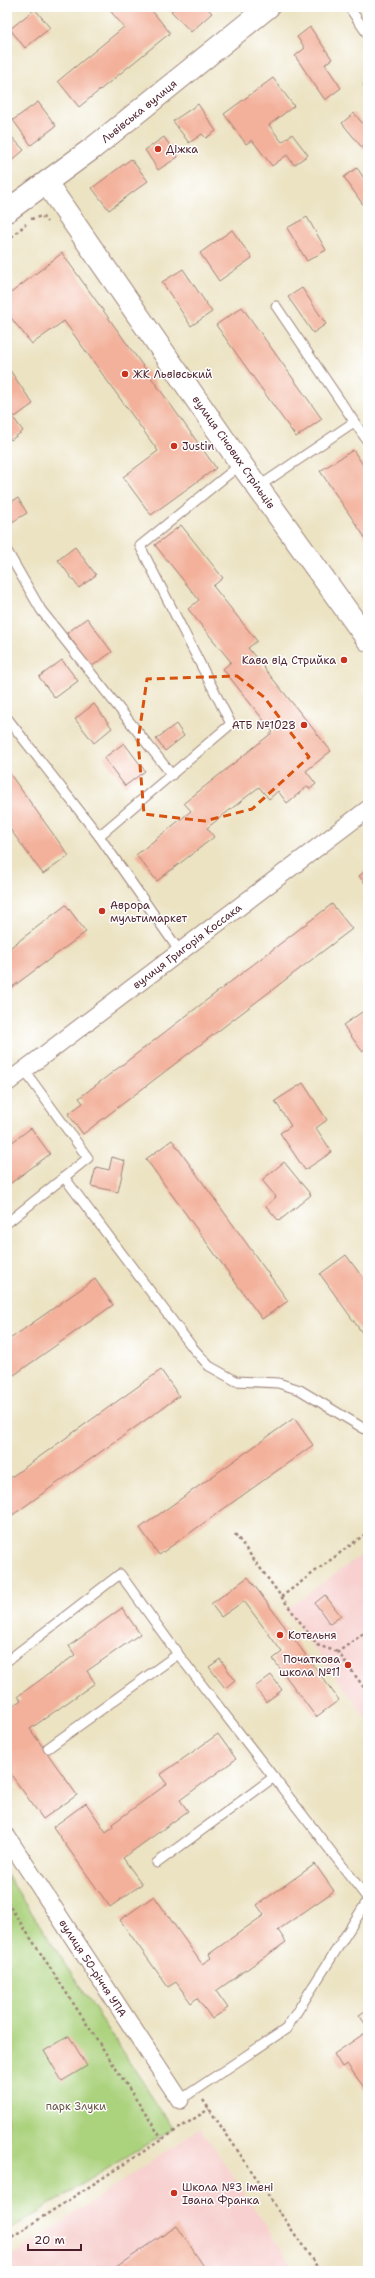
<svg xmlns="http://www.w3.org/2000/svg" width="375" height="2278" font-family="'Shantell Sans',sans-serif">
	<style>
		.built { fill: #f7d0cf }
		.green { fill: #abd27d; stroke: #7a7854 }
		.building { fill: #f3b09a }
		.lines { fill: none; stroke-linecap: round; stroke-linejoin: round }
		.lane-casing { stroke: #9b8177; stroke-width: 11 }
		.street-casing { stroke: #9b8177; stroke-width: 19 }
		.secondary-casing { stroke: #9b8177; stroke-width: 24 }
		.path { stroke: #9b8177; stroke-width: 2.5; stroke-dasharray: 3 3; stroke-linecap: butt }
		.lane { stroke: #fff; stroke-width: 9 }
		.street { stroke: #fff; stroke-width: 17 }
		.secondary { stroke: #fff; stroke-width: 22 }
		.marked { fill: none; stroke: #d8530f; stroke-width: 3; stroke-dasharray: 8 5; stroke-linejoin: round }
		.poi-dot { fill: #c8321e; stroke: #fff; stroke-width: 1.5 }
		.labels { text-anchor: middle; stroke-width: 3; stroke-linejoin: round; paint-order: stroke }
		.street-label { font-size: 11px; fill: #4a1f2b; stroke: #fff }
		.poi-label { font-size: 11px; fill: #4a1f2b; stroke: #fff; text-anchor: start }
		.park-label { font-size: 11px; fill: #675544; stroke: #fff }
	</style>
	<rect width="100%" height="100%" fill="#fff"/>
	<filter id="ink" filterUnits="userSpaceOnUse"><feTurbulence type="fractalNoise" baseFrequency=".025" numOctaves="2"/><feDisplacementMap in="SourceGraphic" scale="8" xChannelSelector="R" yChannelSelector="G"/><feConvolveMatrix kernelMatrix="1 2 1 2 8 2 1 2 1" color-interpolation-filters="sRGB"/></filter>
	<filter id="wash" filterUnits="userSpaceOnUse"><feTurbulence type="fractalNoise" baseFrequency=".012" numOctaves="4" result="noise"/><feDisplacementMap in="SourceGraphic" scale="16" xChannelSelector="R" yChannelSelector="G"/><feGaussianBlur stdDeviation="0.9" result="paint"/><feColorMatrix in="noise" values="0 0 0 0 0 0 0 0 0 0 0 0 0 0 0 0 0 1.4 0 .05"/><feComposite in="paint" operator="in"/></filter>
	<g filter="url(#wash)">
		<rect width="100%" height="100%" fill="#ece3c3"/>
		<!-- built -->
		<g class="built">
			<path d="M368,1550V1720L286,1610Z"/>
			<path d="M201,2128L296,2271H7V2259Z"/>
		</g>
		<!-- green -->
		<path class="green" d="M7,1875L173,2128L7,2231Z"/>
		<g id="blocks">
			<!-- building -->
			<g class="building">
				<path d="M107,7H149L170,33L79,107L58,81L124,27Z"/>
				<path d="M176,7H206L212,13L191,32L171,11Z"/>
				<path d="M35,9L50,28L25,48L10,29Z"/>
				<path d="M310,27L332,59L325,64L341,88L325,100L295,56L305,48L297,37Z"/>
				<path d="M273,78L294,106L269,125L282,142L292,134L308,155L294,165L287,155L272,166L252,140L246,144L224,114Z"/>
				<path d="M368,82V92L363,85Z"/>
				<path d="M38,102L56,126L31,145L13,120Z"/>
				<path d="M198,104L216,131L206,138L202,134L189,143L173,121Z"/>
				<path d="M354,113L368,130V146L364,150L342,123Z"/>
				<path d="M7,132L24,150L7,165Z"/>
				<path d="M164,137L178,157L158,170L145,150Z"/>
				<path d="M131,159L148,181L109,210L92,188Z"/>
				<path d="M357,168L368,184V212L344,177Z"/>
				<path d="M307,217L326,250L307,261L287,228Z"/>
				<path d="M232,230L252,258L219,281L200,253Z"/>
				<path d="M62,253L216,468L151,515L123,477L158,451L64,321L32,344L7,313V296Z"/>
				<path d="M183,269L212,312L191,326L162,282Z"/>
				<path d="M368,281V289L364,283Z"/>
				<path d="M302,288L326,324L313,333L288,297Z"/>
				<path d="M242,307L322,419L296,437L216,325Z"/>
				<path d="M7,366L33,404L15,417L7,406Z"/>
				<path d="M7,409L23,431L11,440L7,435Z"/>
				<path d="M353,450L368,472V542L320,471Z"/>
				<path d="M18,498L27,513L7,525V504Z"/>
				<path d="M181,525L223,578L213,586L257,641L248,648L331,751L306,771L316,784L310,789L308,786L287,803L278,791L269,799L259,787L207,828L214,837L157,881L136,855L191,811L184,803L273,732L223,669L231,662L188,609L199,600L155,545Z"/>
				<path d="M75,547L96,575L79,588L58,560Z"/>
				<path d="M87,618L112,652L91,667L67,633Z"/>
				<path d="M62,660L78,681L55,698L39,677Z"/>
				<path d="M94,704L112,728L94,743L75,719Z"/>
				<path d="M176,724L184,736L165,751L156,739Z"/>
				<path d="M124,743L145,771L125,786L104,758Z"/>
				<path d="M7,770L69,856L43,874L7,825Z"/>
				<path d="M368,869V887L359,876Z"/>
				<path d="M332,904L352,929L83,1134L68,1114L83,1103L79,1098Z"/>
				<path d="M66,905L86,932L7,991V950Z"/>
				<path d="M368,1008V1047L362,1051L343,1025Z"/>
				<path d="M303,1083L327,1120L316,1128L332,1152L305,1170L280,1133L291,1126L275,1101Z"/>
				<path d="M31,1128L50,1154L7,1186V1146Z"/>
				<path d="M172,1140L288,1301L262,1319L146,1159Z"/>
				<path d="M112,1157L125,1161L118,1192L91,1186L96,1167L109,1170Z"/>
				<path d="M284,1162L311,1195L279,1221L266,1206L276,1197L262,1180Z"/>
				<path d="M346,1255L368,1285V1341L320,1274Z"/>
				<path d="M95,1279L113,1305L7,1380V1341Z"/>
				<path d="M161,1370L179,1396L7,1519V1480Z"/>
				<path d="M294,1418L313,1445L159,1555L140,1528Z"/>
				<path d="M248,1577L339,1700L316,1717L273,1659L282,1652L244,1601L221,1617L211,1604Z"/>
				<path d="M325,1595L341,1616L330,1624L315,1603Z"/>
				<path d="M122,1608L140,1634L87,1671L95,1683L30,1729L77,1795L43,1819L7,1769V1710L21,1700L18,1696L75,1655L69,1646Z"/>
				<path d="M220,1659L235,1680L225,1688L209,1667Z"/>
				<path d="M271,1675L282,1690L266,1702L255,1687Z"/>
				<path d="M218,1734L236,1759L180,1800L188,1811L123,1858L142,1884L110,1907L53,1827L86,1803L106,1832L113,1827L112,1824L167,1784L160,1775Z"/>
				<path d="M315,1864L334,1891L278,1930L286,1942L216,1991L228,2008L212,2019L197,1998L191,2003L176,1982L168,1987L120,1920L154,1896L202,1964L211,1958L209,1954L264,1915L257,1905Z"/>
				<path d="M368,2009V2028L359,2015Z"/>
				<path d="M368,2031V2093L347,2064L342,2067L334,2054Z"/>
				<path d="M69,2036L87,2066L62,2081L44,2051Z"/>
				<path d="M177,2226L207,2271H166L164,2267L158,2271H110Z"/>
			</g>
		</g>
	</g>
	<g filter="url(#ink)">
		<use href="#blocks" fill-opacity="0" stroke="#9b8177" stroke-width="1"/>
		<g class="lines">
			<!-- lane casing -->
			<g class="lane-casing">
				<g id="lane">
					<path d="M349,7L368,35"/>
					<path d="M276,306L368,442"/>
					<path d="M258,487L354,422"/>
					<path d="M7,551L41,610L172,775"/>
					<path d="M7,718L99,836"/>
					<path d="M180,952L99,836L231,724L140,546L241,464"/>
					<path d="M64,1177L193,1348L209,1366L236,1381L278,1383L300,1390L368,1431"/>
					<path d="M7,1223L88,1158L24,1070"/>
					<path d="M7,1661L120,1574L178,1654L368,1899"/>
					<path d="M48,1748L178,1654"/>
					<path d="M157,1863L274,1777"/>
					<path d="M180,2100L286,2029L368,1900"/>
				</g>
			</g>
			<!-- street casing -->
			<g class="street-casing">
				<g id="street">
					<path d="M7,1083L368,809"/>
					<path d="M7,1837L180,2100"/>
				</g>
			</g>
			<!-- secondary casing -->
			<g class="secondary-casing">
				<g id="secondary">
					<path d="M47,184L241,464L368,640"/>
					<path d="M7,211L93,148L268,7"/>
				</g>
			</g>
			<!-- path -->
			<g class="path">
				<path d="M31,219L42,216L47,222"/>
				<path d="M7,241L26,224"/>
				<path d="M235,1534L317,1645L338,1652"/>
				<path d="M281,1597L368,1532"/>
				<path d="M368,1630L338,1652L368,1693"/>
				<path d="M7,1902L162,2139"/>
				<path d="M203,2100L320,2271"/>
				<path d="M7,2240L209,2109"/>
			</g>
			<!-- lane -->
			<use href="#lane" class="lane"/>
			<!-- street -->
			<use href="#street" class="street"/>
			<!-- secondary -->
			<use href="#secondary" class="secondary"/>
		</g>
	</g>
	<!-- marked area -->
	<path class="marked" d="M237,676L264,697L309,757L252,809L205,821L144,814L138,741L147,679Z"/>
	<!-- markers -->
	<g class="poi-dot">
		<circle cx="158" cy="149" r="4"/>
		<circle cx="125" cy="374" r="4"/>
		<circle cx="174" cy="446" r="4"/>
		<circle cx="344" cy="660" r="4"/>
		<circle cx="304" cy="725" r="4"/>
		<circle cx="102" cy="911" r="4"/>
		<circle cx="280" cy="1635" r="4"/>
		<circle cx="348" cy="1665" r="4"/>
		<circle cx="174" cy="2193" r="4"/>
	</g>
	<g class="labels">
		<!-- street labels -->
		<g class="street-label">
			<text transform="translate(139 111) rotate(-39)" y="4">Львівська вулиця</text>
			<text transform="translate(234 452) rotate(55)" y="4">вулиця Січових Стрільців</text>
			<text transform="translate(187 946) rotate(-37)" y="4">вулиця Григорія Коссака</text>
			<text transform="translate(93 1968) rotate(57)" y="4">вулиця 50-річчя УПА</text>
		</g>
		<!-- poi labels -->
		<g class="poi-label">
			<text x="166" y="153">Діжка</text>
			<text x="133" y="378">ЖК Львівський</text>
			<text x="182" y="450">Justin</text>
			<text x="336" y="664" text-anchor="end">Кава від Стрийка</text>
			<text x="296" y="729" text-anchor="end">АТБ №1028</text>
			<text x="110" y="909">Аврора<tspan x="110" dy="13">мультимаркет</tspan></text>
			<text x="288" y="1639">Котельня</text>
			<text x="340" y="1663" text-anchor="end">Початкова<tspan x="340" dy="13">школа №11</tspan></text>
			<text x="182" y="2191">Школа №3 імені<tspan x="182" dy="13">Івана Франка</tspan></text>
		</g>
		<!-- park labels -->
		<g class="park-label">
			<text x="76" y="2110">парк Злуки</text>
		</g>
	</g>
	<!-- margin -->
	<rect width="375" height="2278" fill="none" stroke="#fff" stroke-width="24"/>
	<!-- scale -->
	<path d="M28 2244v6h53v-6" fill="none" stroke="#4a1f2b" stroke-width="2"/>
	<text x="34" y="2244" font-size="12" fill="#4a1f2b" stroke="#ffffff" stroke-width="3" paint-order="stroke">20 m</text>
</svg>
